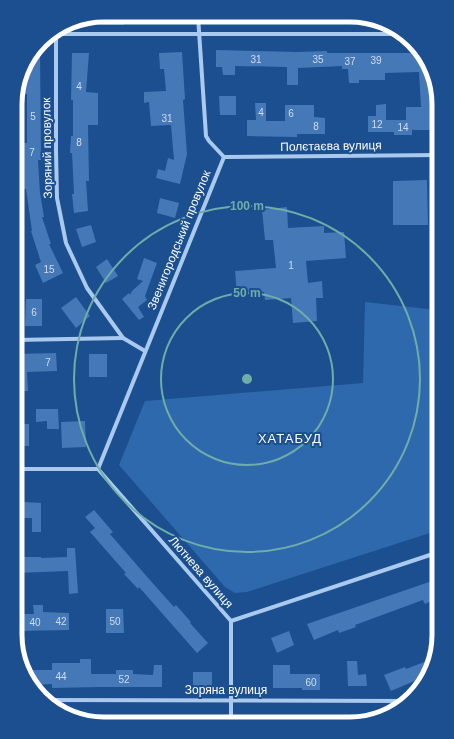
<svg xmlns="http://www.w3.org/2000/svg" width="454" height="739" font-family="Arial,sans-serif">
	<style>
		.green { fill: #2e69ad }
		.building { fill: #4478b7 }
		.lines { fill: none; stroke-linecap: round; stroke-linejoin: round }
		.street { stroke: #a9c9ee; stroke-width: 4 }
		.ring { fill: none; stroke: #6fada8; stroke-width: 2 }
		.labels { text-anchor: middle; stroke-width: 4; stroke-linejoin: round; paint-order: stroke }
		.number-label { font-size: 10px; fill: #d0dded }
		.street-label { font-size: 12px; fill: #fff; stroke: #1b4f8f }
		.neighbourhood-label { font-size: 13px; letter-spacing: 1px; fill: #fff; stroke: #1b4f8f }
		.rim { fill: none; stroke: #fff; stroke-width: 5 }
		.centre { fill: #6fada8; stroke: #1b4f8f; stroke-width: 2 }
		.ring-label { font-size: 12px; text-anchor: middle; font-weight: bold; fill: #6fada8; stroke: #1b4f8f; stroke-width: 4; stroke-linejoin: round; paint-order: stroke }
	</style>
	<rect width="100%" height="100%" fill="#1b4f8f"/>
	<!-- green -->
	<path class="green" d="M365,302L437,310L436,531L247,592L235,593L225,587L119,465L145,401L363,383Z"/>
	<!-- building -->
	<g class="building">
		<rect x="102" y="15" width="22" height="10"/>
		<path d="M216,50L298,52L327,51V53H420L432,70L435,82L436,102H439V130H412V135H394V132H368V116H376V105L386,104V120H406V107H421L419,72L385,73V80H359V83H349L348,69H342V66L298,68V85H287V67L235,66V75H223L222,67H216Z"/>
		<path d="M182,52L185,99L183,100L187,154L180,184L156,178L158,169L165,171L168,158L174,160L171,125L151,126L149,102L144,103V92L166,91L164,69H160L159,53Z"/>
		<path d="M33,53H40L41,160H38L40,193L44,217H42L51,244H49L63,273L43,283L35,265L41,262L31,231H32L26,189H21L19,172H23V143H27V94H23L22,71L24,64Z"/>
		<path d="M72,53H89L86,92L98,93V125H88L89,181H86L88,211L74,213L72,194H74L72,153H70L71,136H73V100H71Z"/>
		<path d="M219,96H236V115H220Z"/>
		<path d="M255,103H266V121H285V105H314V117L325,118V134H297V137L247,136V120H256Z"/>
		<path d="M427,180L428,225H393V181Z"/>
		<path d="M160,198L179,203L175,218L157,213Z"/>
		<path d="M287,207L288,228L324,226V233L344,232L346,258L306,261L308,283L322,281L323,298H316L317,321L293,323L291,298L265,300L264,292L237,294L235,271L276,268L273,240H265L262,210Z"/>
		<path d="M91,225L96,242L82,247L76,229Z"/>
		<path d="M144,258L157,263L145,296L147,300L138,307L144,317L139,320L122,299L129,293L130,295L132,291L143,281L137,279Z"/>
		<path d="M107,259L118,276L106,283L96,267Z"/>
		<path d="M76,297L90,316L76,328L61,308Z"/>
		<path d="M26,299H42V326H25Z"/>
		<path d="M56,353L57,371L27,372L28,391H19L18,376H15V354Z"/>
		<rect x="89" y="354" width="18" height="23"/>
		<path d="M36,409H58L59,429H47V421L36,422Z"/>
		<path d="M85,421L86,447L62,448L61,422Z"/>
		<rect x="15" y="424" width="14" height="22"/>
		<path d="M23,502L41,503V532H32V518H22Z"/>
		<path d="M94,510L113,532L110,534L149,579L174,607L176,605L191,622L190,623L208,643L197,653L139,587L138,589L124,574L126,573L90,532L95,528L85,517Z"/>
		<path d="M67,548H75L78,593L69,594L68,571L15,573V557H41V558L67,557Z"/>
		<path d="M432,581L438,598L425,604L423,600L355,625L356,627L339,633L338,630L314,640L307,624Z"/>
		<path d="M33,605H43V612L69,613V630L15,631V614H34Z"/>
		<path d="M106,609H123L124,633H106Z"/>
		<path d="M289,631L294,645L277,653L271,638Z"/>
		<path d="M80,659H91V674H116V670H133V674L153,675L154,665H162V687H99L52,688V684L34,685L23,670H52V663H80Z"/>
		<path d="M432,659L422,686L419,679L391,691L384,675L405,667L406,669Z"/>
		<path d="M347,661H357L358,675L366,674L367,686H348Z"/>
		<path d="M273,665H290V674H320V690H302V688H273Z"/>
		<rect x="193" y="672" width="19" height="17"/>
	</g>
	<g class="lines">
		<!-- street -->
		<g class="street">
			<path d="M198,16L206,136L209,141L224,157"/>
			<path d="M50,34H402"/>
			<path d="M56,34V151L57,198L66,243L87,288L123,338L145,351"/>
			<path d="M224,157L439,155"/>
			<path d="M15,340L123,338"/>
			<path d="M15,469H98L231,621"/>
			<path d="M98,469L224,157"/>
			<path d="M231,621L439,552"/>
			<path d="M46,700L406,701"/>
			<path d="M231,724V621"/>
		</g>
	</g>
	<!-- distance rings -->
	<g class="ring">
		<circle cx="247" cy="379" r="86"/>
		<circle cx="247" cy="379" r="173"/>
	</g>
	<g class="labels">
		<!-- number labels -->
		<g class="number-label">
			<text x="256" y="63">31</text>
			<text x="318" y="63">35</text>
			<text x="376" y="64">39</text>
			<text x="350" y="65">37</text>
			<text x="79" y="90">4</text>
			<text x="261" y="116">4</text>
			<text x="291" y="117">6</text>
			<text x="33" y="120">5</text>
			<text x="167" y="122">31</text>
			<text x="377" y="128">12</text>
			<text x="316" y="130">8</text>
			<text x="403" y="131">14</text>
			<text x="79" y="146">8</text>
			<text x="32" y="156">7</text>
			<text x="291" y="269">1</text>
			<text x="49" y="273">15</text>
			<text x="34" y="316">6</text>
			<text x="48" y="366">7</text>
			<text x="61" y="625">42</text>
			<text x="115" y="625">50</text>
			<text x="35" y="626">40</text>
			<text x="61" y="680">44</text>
			<text x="124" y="683">52</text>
			<text x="311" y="686">60</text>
		</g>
		<!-- street labels -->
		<g class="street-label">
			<text transform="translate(331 146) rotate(-1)" y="4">Полєтаєва вулиця</text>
			<text transform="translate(47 148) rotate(-91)" y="4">Зоряний провулок</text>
			<text transform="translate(179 240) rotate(-68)" y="4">Звенигородський провулок</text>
			<text transform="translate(201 572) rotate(49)" y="4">Лютнева вулиця</text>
			<text x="226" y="694">Зоряна вулиця</text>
		</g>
		<!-- neighbourhood labels -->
		<g class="neighbourhood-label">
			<text x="290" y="443">ХАТАБУД</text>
		</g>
	</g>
	<!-- crop -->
	<path d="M0 0H454V739H0ZM104 22H350A82 82 0 0 1 432 104V635A82 82 0 0 1 350 717H104A82 82 0 0 1 22 635V104A82 82 0 0 1 104 22Z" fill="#1b4f8f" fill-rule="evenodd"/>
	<path class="rim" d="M104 22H350A82 82 0 0 1 432 104V635A82 82 0 0 1 350 717H104A82 82 0 0 1 22 635V104A82 82 0 0 1 104 22Z"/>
	<circle cx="247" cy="379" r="6" class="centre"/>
	<g class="ring-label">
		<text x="247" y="210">100 m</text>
		<text x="247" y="297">50 m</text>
	</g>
</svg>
